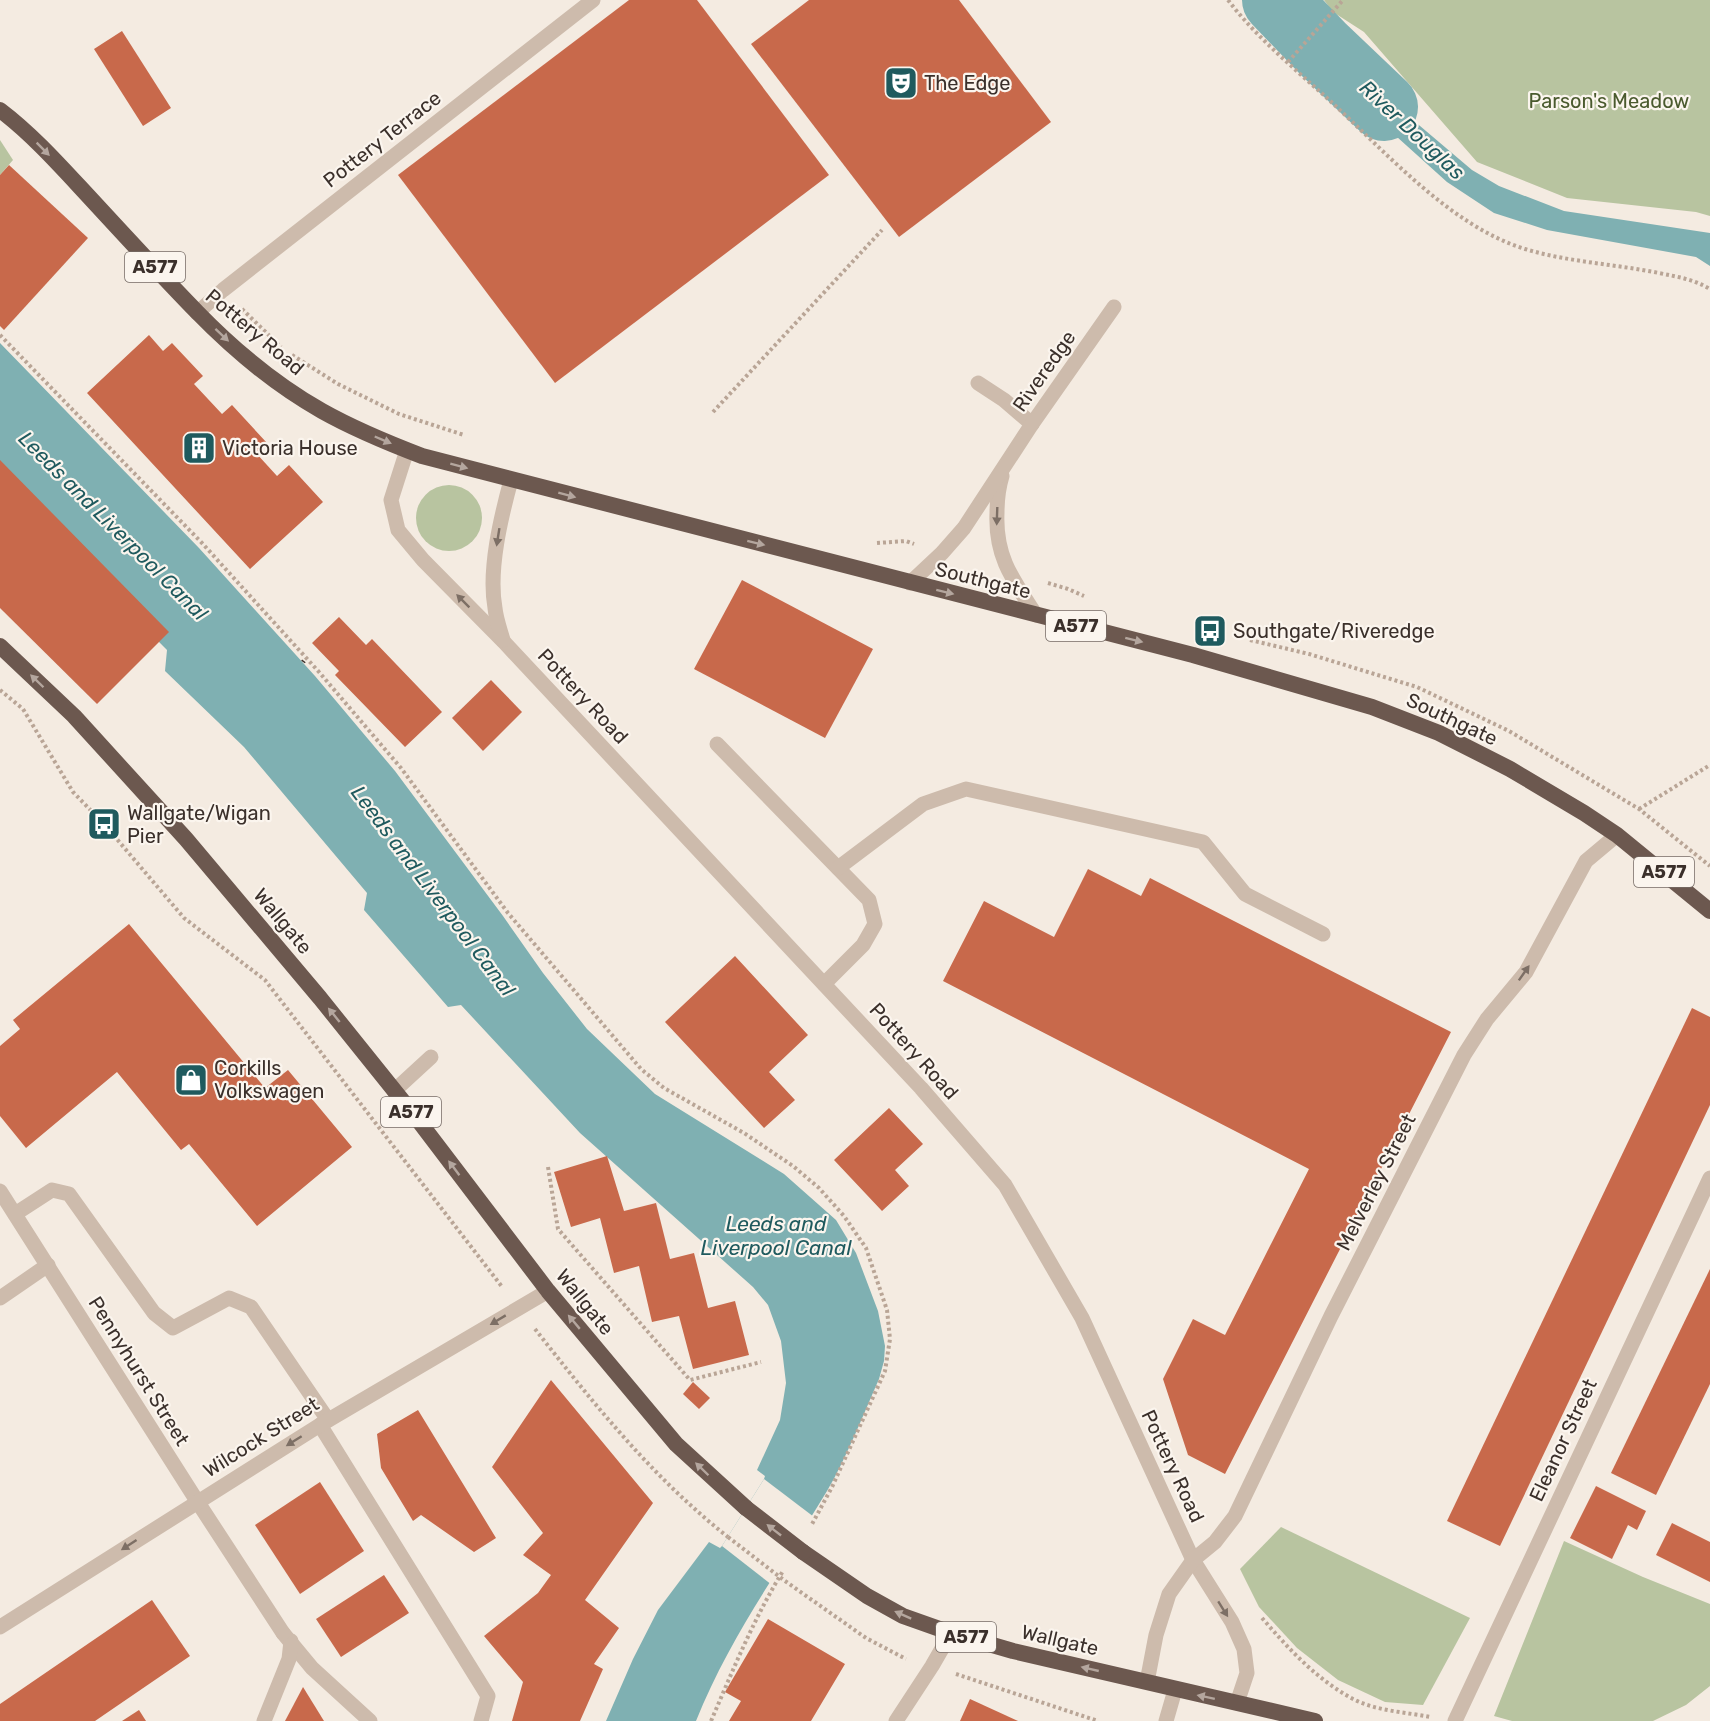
<svg xmlns="http://www.w3.org/2000/svg" width="1710" height="1721" font-family="Rubik,sans-serif">
	<style>
		.green { fill: #b8c4a0 }
		.water { fill: #7fb0b2 }
		.pier { fill: #f4ebe1 }
		.lines { fill: none; stroke-linecap: round; stroke-linejoin: round }
		.river { stroke: #7fb0b2; stroke-width: 68 }
		.building { fill: #c8694b }
		.path { stroke: #b9a596; stroke-width: 4; stroke-dasharray: 3 3; stroke-linecap: butt }
		.service { stroke: #cdbbac; stroke-width: 15 }
		.minor { stroke: #cdbbac; stroke-width: 15 }
		.trunk { stroke: #6c584f; stroke-width: 16 }
		.rail { stroke: #3b302b; stroke-width: 4.5; stroke-dasharray: 1.5 4.5; stroke-linecap: butt }
		.path-bridge { stroke: #b9a596; stroke-width: 4; stroke-dasharray: 3 3; stroke-linecap: butt }
		.trunk-bridge { stroke: #6c584f; stroke-width: 16 }
		.oneway { fill: #b4a69e }
		.oneway2 { fill: #7d6f65 }
		.labels { text-anchor: middle; stroke-width: 4.5; stroke-linejoin: round; paint-order: stroke }
		.shield { fill: #fbf5ee; stroke: #756b66; stroke-width: 1.5 }
		.shield-label { font-size: 18px; font-weight: bold; fill: #3b302b }
		.poi-label { font-size: 20px; fill: #3b302b; stroke: #fbf5ee; text-anchor: start }
		.park-label { font-size: 20px; fill: #4a5a2e; stroke: #fbf5ee }
		.street-label { font-size: 20px; fill: #3b302b; stroke: #fbf5ee }
		.water-label { font-size: 21px; font-style: italic; fill: #1f5a5e; stroke: #fbf5ee }
	</style>
	<rect width="100%" height="100%" fill="#f4ebe1"/>
	<!-- green -->
	<g class="green">
		<path d="M1324,0H1710V216L1696,212L1567,198L1477,162L1364,32L1333,12Z"/>
		<path d="M0,140L13,160L0,175Z"/>
		<circle cx="449" cy="518" r="33"/>
		<path d="M1281,1527L1470,1618L1423,1705L1385,1702L1338,1680L1297,1648L1259,1607L1240,1569Z"/>
		<path d="M1564,1541L1643,1577L1710,1604V1686L1686,1705L1653,1721H1512L1494,1716Z"/>
	</g>
	<!-- water -->
	<g class="water">
		<path d="M1248,0H1295L1304,15L1286,39Z"/>
		<path d="M1321,37L1387,98L1472,170L1499,186L1564,211L1710,233V266L1696,257L1547,230L1494,213L1447,182L1306,55Z"/>
		<path d="M0,343L199,548L315,676L395,771L503,916L543,973L587,1029L655,1094L784,1174L836,1220L856,1253L878,1311L885,1346L884,1361L879,1379C863,1415 847,1457 827,1491C781,1568 730,1636 696,1721H606L633,1659L658,1610L709,1542L720,1548L722,1546L764,1479L765,1476L757,1470L780,1420L786,1383L781,1341L768,1305L753,1287L580,1133L461,1005L448,1007L364,910L367,893L244,747L165,671L167,650L0,482Z"/>
	</g>
	<!-- pier -->
	<path class="pier" d="M764,1479L814,1517L772,1585L722,1546Z"/>
	<g class="lines">
		<!-- river -->
		<path class="river" d="M1276,0L1323,49L1384,107"/>
	</g>
	<!-- building -->
	<g class="building">
		<path d="M629,0H697L829,175L555,383L398,175Z"/>
		<path d="M809,0H959L1051,122L899,237L751,44Z"/>
		<path d="M122,31L171,108L143,126L94,49Z"/>
		<path d="M9,165L88,238L4,330L0,326V175Z"/>
		<path d="M149,335L163,351L172,343L203,376L194,384L222,414L232,405L267,443L256,453L277,476L289,465L323,502L250,569L87,393Z"/>
		<path d="M0,460L169,632L97,704L0,608Z"/>
		<path d="M742,580L873,649L825,738L694,669Z"/>
		<path d="M339,617L366,645L372,639L442,712L405,747L335,675L339,671L312,643Z"/>
		<path d="M491,680L522,712L483,751L452,718Z"/>
		<path d="M1088,869L1141,896L1150,878L1451,1032L1225,1474L1188,1455L1163,1379L1193,1319L1225,1335L1309,1169L943,981L984,901L1054,937Z"/>
		<path d="M129,924L265,1088L288,1070L352,1147L257,1226L189,1144L181,1150L117,1072L26,1148L0,1116V1046L20,1029L13,1020Z"/>
		<path d="M735,956L808,1035L769,1072L795,1100L764,1128L665,1022Z"/>
		<path d="M1692,1008L1710,1017V1105L1500,1546L1447,1521Z"/>
		<path d="M889,1108L923,1144L895,1170L909,1186L882,1211L834,1160Z"/>
		<path d="M607,1156L624,1211L656,1203L670,1259L694,1253L708,1308L735,1301L749,1355L693,1369L679,1316L652,1322L639,1266L614,1273L600,1218L571,1227L554,1172Z"/>
		<path d="M1710,1269V1384L1656,1495L1611,1473Z"/>
		<path d="M551,1380L653,1503L585,1600L619,1628L594,1664L603,1669L580,1721H512L523,1682L484,1636L538,1593L551,1575L523,1555L543,1533L492,1467Z"/>
		<path d="M693,1382L710,1398L699,1409L683,1394Z"/>
		<path d="M418,1410L496,1538L474,1552L421,1515L413,1521L381,1468L377,1434Z"/>
		<path d="M320,1482L364,1551L300,1594L255,1525Z"/>
		<path d="M1596,1486L1646,1511L1637,1530L1628,1525L1612,1559L1570,1538Z"/>
		<path d="M1672,1523L1710,1542V1582L1656,1555Z"/>
		<path d="M384,1575L409,1613L341,1657L316,1619Z"/>
		<path d="M152,1600L190,1656L95,1721H0V1704Z"/>
		<path d="M768,1619L845,1664L811,1721H729L741,1701L725,1692Z"/>
		<path d="M303,1687L324,1721H285Z"/>
		<path d="M970,1699L1018,1721H960Z"/>
		<path d="M139,1710L146,1721H122Z"/>
	</g>
	<g class="lines">
		<!-- path -->
		<g class="path">
			<path d="M1228,0C1256,37 1294,68 1328,99C1385,151 1450,226 1525,249C1568,262 1614,264 1659,273C1678,277 1693,279 1710,289"/>
			<path d="M1288,62L1343,0"/>
			<path d="M242,309L281,347"/>
			<path d="M0,335L202,543L319,672L401,768L508,913L641,1069L664,1088L744,1133L793,1166L819,1188L844,1216L866,1248L887,1310L890,1339L885,1371L832,1487L811,1526"/>
			<path d="M292,355L338,384L399,414L464,435"/>
			<path d="M713,412L882,230"/>
			<path d="M877,543L906,541L914,544"/>
			<path d="M1048,583L1068,589L1084,596"/>
			<path d="M1250,640L1309,654L1417,687L1509,731L1639,809L1710,866"/>
			<path d="M0,690L23,709L73,792L104,824L184,918L265,980L503,1288"/>
			<path d="M1639,809L1710,765"/>
			<path d="M548,1167L558,1229L690,1380L761,1362"/>
			<path d="M535,1329C594,1404 653,1478 728,1537"/>
			<path d="M785,1581L866,1638L906,1659"/>
			<path d="M1262,1618C1289,1649 1316,1679 1353,1699C1376,1711 1405,1712 1430,1717"/>
			<path d="M956,1674L1098,1721"/>
			<path d="M711,1721C733,1670 754,1618 783,1571"/>
		</g>
		<!-- service -->
		<g class="service">
			<path d="M978,383L1004,400L1032,424"/>
			<path d="M717,744L869,900L875,924L863,945L824,984"/>
			<path d="M838,868L923,804L966,789L1203,842L1245,894L1323,934"/>
			<path d="M394,1091L431,1057"/>
			<path d="M15,1214L52,1190L69,1194L154,1313L173,1328L229,1298L251,1307L328,1420"/>
			<path d="M0,1298L48,1265"/>
			<path d="M320,1425L488,1696L481,1721"/>
			<path d="M283,1633L312,1668L370,1721"/>
			<path d="M264,1721L289,1659L291,1641"/>
			<path d="M1166,1721L1175,1690"/>
		</g>
		<!-- minor -->
		<g class="minor">
			<path d="M197,313L223,290L593,0"/>
			<path d="M407,450L391,500L398,530L423,560L504,642L921,1088L1005,1185L1082,1318L1193,1560L1232,1622L1244,1649L1247,1673L1237,1703"/>
			<path d="M1002,476C998,489 997,500 997,513C995,557 1013,580 1036,615"/>
			<path d="M910,583L942,553L964,528L1032,424L1114,307"/>
			<path d="M503,640C500,629 496,619 495,608C488,570 501,517 511,480"/>
			<path d="M0,1191L197,1501L283,1633"/>
			<path d="M0,1627L320,1425L548,1291"/>
			<path d="M1147,1682L1156,1635L1169,1594L1193,1560L1215,1542L1235,1516L1331,1316L1464,1055L1487,1019L1526,972L1586,861L1617,835"/>
			<path d="M896,1721L932,1666L951,1633"/>
			<path d="M1455,1721L1710,1178"/>
		</g>
		<!-- trunk -->
		<g class="trunk">
			<path d="M0,110C29,132 54,159 79,186C118,228 157,271 197,312C234,350 276,385 322,411C354,429 388,443 422,456L1193,655L1372,707L1439,733L1510,769L1584,813L1617,835L1710,911"/>
			<path d="M0,646L74,716L186,839L320,998L418,1120L548,1291L676,1444L746,1508"/>
			<path d="M803,1552L867,1596L903,1616L951,1633L1013,1651L1315,1721"/>
		</g>
		<!-- rail -->
		<path class="rail" d="M303,662L306,658"/>
		<!-- path-bridge -->
		<path class="path-bridge" d="M728,1537L785,1581"/>
		<!-- trunk-bridge -->
		<path class="trunk-bridge" d="M746,1508L803,1552"/>
	</g>
	<!-- one-way arrows -->
	<defs><path id="oneway-solid" d="M-6-.8H1V-3.2L6.5 0L1 3.2V.8H-6Z" transform="scale(1.5)"/></defs>
	<g class="oneway">
		<use href="#oneway-solid" transform="translate(43 149) rotate(45)"/>
		<use href="#oneway-solid" transform="translate(222 335) rotate(43)"/>
		<use href="#oneway-solid" transform="translate(383 440) rotate(23)"/>
		<use href="#oneway-solid" transform="translate(459 466) rotate(15)"/>
		<use href="#oneway-solid" transform="translate(567 495) rotate(15)"/>
		<use href="#oneway-solid" transform="translate(756 543) rotate(14)"/>
		<use href="#oneway-solid" transform="translate(945 592) rotate(14)"/>
		<use href="#oneway-solid" transform="translate(1134 640) rotate(14)"/>
		<use href="#oneway-solid" transform="translate(37 681) rotate(-136)"/>
		<use href="#oneway-solid" transform="translate(334 1015) rotate(-129)"/>
		<use href="#oneway-solid" transform="translate(454 1168) rotate(-127)"/>
		<use href="#oneway-solid" transform="translate(574 1322) rotate(-130)"/>
		<use href="#oneway-solid" transform="translate(702 1469) rotate(-136)"/>
		<use href="#oneway-solid" transform="translate(774 1530) rotate(-142)"/>
		<use href="#oneway-solid" transform="translate(903 1615) rotate(-156)"/>
		<use href="#oneway-solid" transform="translate(1090 1669) rotate(-167)"/>
		<use href="#oneway-solid" transform="translate(1206 1697) rotate(-168)"/>
	</g>
	<g class="oneway2">
		<use href="#oneway-solid" transform="translate(997 516) rotate(92)"/>
		<use href="#oneway-solid" transform="translate(498 537) rotate(99)"/>
		<use href="#oneway-solid" transform="translate(463 601) rotate(-135)"/>
		<use href="#oneway-solid" transform="translate(1524 973) rotate(-55)"/>
		<use href="#oneway-solid" transform="translate(498 1320) rotate(149)"/>
		<use href="#oneway-solid" transform="translate(294 1441) rotate(148)"/>
		<use href="#oneway-solid" transform="translate(129 1545) rotate(147)"/>
		<use href="#oneway-solid" transform="translate(1223 1609) rotate(58)"/>
	</g>
	<!-- icons -->
	<defs>
		<g id="theatre-square" transform="scale(1.725)"><rect x="-9" y="-9" width="18" height="18" rx="4" fill="#1f5a5e" stroke="#fbf5ee"/><path d="M-5-5.5Q0-4 5-5.5V0Q5 5 0 6Q-5 5-5 0ZM-3.3-2.5H-1v1.5H-3.3ZM1-2.5H3.3v1.5H1ZM-2.8 1Q0 5.5 2.8 1Z" fill="#fff"/></g>
		<g id="building-square" transform="scale(1.725)"><rect x="-9" y="-9" width="18" height="18" rx="4" fill="#1f5a5e" stroke="#fbf5ee"/><path d="M-4-6H4V6H1V3H-1V6H-4ZM-2.5-4.3h1.7v1.8h-1.7ZM.8-4.3h1.7v1.8H.8ZM-2.5-1h1.7V.8h-1.7ZM.8-1h1.7V.8H.8Z" fill="#fff"/></g>
		<g id="bus-square" transform="scale(1.725)"><rect x="-9" y="-9" width="18" height="18" rx="4" fill="#1f5a5e" stroke="#fbf5ee"/><path d="M-5-6H5V4H4V6H2V4H-2V6H-4V4H-5ZM-3.5-4V0h7V-4ZM-3.5 1.2v1.5H-2V1.2ZM2 1.2v1.5H3.5V1.2Z" fill="#fff"/></g>
		<g id="shop-square" transform="scale(1.725)"><rect x="-9" y="-9" width="18" height="18" rx="4" fill="#1f5a5e" stroke="#fbf5ee"/><path d="M-5-2.5h2.3a2.7 3.5 0 0 1 5.4 0H5L5.5 6h-11ZM-1.5-2.5h3a1.5 2.3 0 0 0-3 0Z" fill="#fff"/></g>
	</defs>
	<g fill-rule="evenodd">
		<use href="#theatre-square" x="901" y="83"/>
		<use href="#building-square" x="199" y="448"/>
		<use href="#bus-square" x="1210" y="631"/>
		<use href="#bus-square" x="104" y="824"/>
		<use href="#shop-square" x="191" y="1080"/>
	</g>
	<g class="labels">
		<!-- shield labels -->
		<g class="shield">
			<rect x="125" y="252" width="60" height="30" rx="4.5"/>
			<rect x="1046" y="611" width="60" height="30" rx="4.5"/>
			<rect x="1634" y="857" width="60" height="30" rx="4.5"/>
			<rect x="381" y="1097" width="60" height="30" rx="4.5"/>
			<rect x="936" y="1622" width="60" height="30" rx="4.5"/>
		</g>
		<g class="shield-label">
			<text x="155" y="273">A577</text>
			<text x="1076" y="632">A577</text>
			<text x="1664" y="878">A577</text>
			<text x="411" y="1118">A577</text>
			<text x="966" y="1643">A577</text>
		</g>
		<!-- poi labels -->
		<g class="poi-label">
			<text x="924" y="90">The Edge</text>
			<text x="222" y="455">Victoria House</text>
			<text x="1233" y="638">Southgate/Riveredge</text>
			<text x="127" y="820">Wallgate/Wigan<tspan x="127" dy="23">Pier</tspan></text>
			<text x="214" y="1075">Corkills<tspan x="214" dy="23">Volkswagen</tspan></text>
		</g>
		<!-- park labels -->
		<g class="park-label">
			<text x="1609" y="108">Parson's Meadow</text>
		</g>
		<!-- street labels -->
		<g class="street-label">
			<text transform="translate(382 139) rotate(-38)" y="7">Pottery Terrace</text>
			<text transform="translate(255 332) rotate(40)" y="7">Pottery Road</text>
			<text transform="translate(1044 371) rotate(-55)" y="7">Riveredge</text>
			<text transform="translate(983 580) rotate(14)" y="7">Southgate</text>
			<text transform="translate(583 696) rotate(47)" y="7">Pottery Road</text>
			<text transform="translate(1452 719) rotate(25)" y="7">Southgate</text>
			<text transform="translate(283 921) rotate(50)" y="7">Wallgate</text>
			<text transform="translate(914 1051) rotate(48)" y="7">Pottery Road</text>
			<text transform="translate(1376 1182) rotate(-63)" y="7">Melverley Street</text>
			<text transform="translate(585 1302) rotate(51)" y="7">Wallgate</text>
			<text transform="translate(139 1371) rotate(58)" y="7">Pennyhurst Street</text>
			<text transform="translate(261 1437) rotate(-32)" y="7">Wilcock Street</text>
			<text transform="translate(1563 1440) rotate(-65)" y="7">Eleanor Street</text>
			<text transform="translate(1173 1466) rotate(65)" y="7">Pottery Road</text>
			<text transform="translate(1060 1640) rotate(13)" y="7">Wallgate</text>
		</g>
		<!-- water labels -->
		<g class="water-label">
			<text transform="translate(1412 130) rotate(43)" y="7">River Douglas</text>
			<text transform="translate(113 526) rotate(45)" y="7">Leeds and Liverpool Canal</text>
			<text transform="translate(433 891) rotate(53)" y="7">Leeds and Liverpool Canal</text>
			<text x="776" y="1231">Leeds and<tspan x="776" dy="24">Liverpool Canal</tspan></text>
		</g>
	</g>
</svg>
